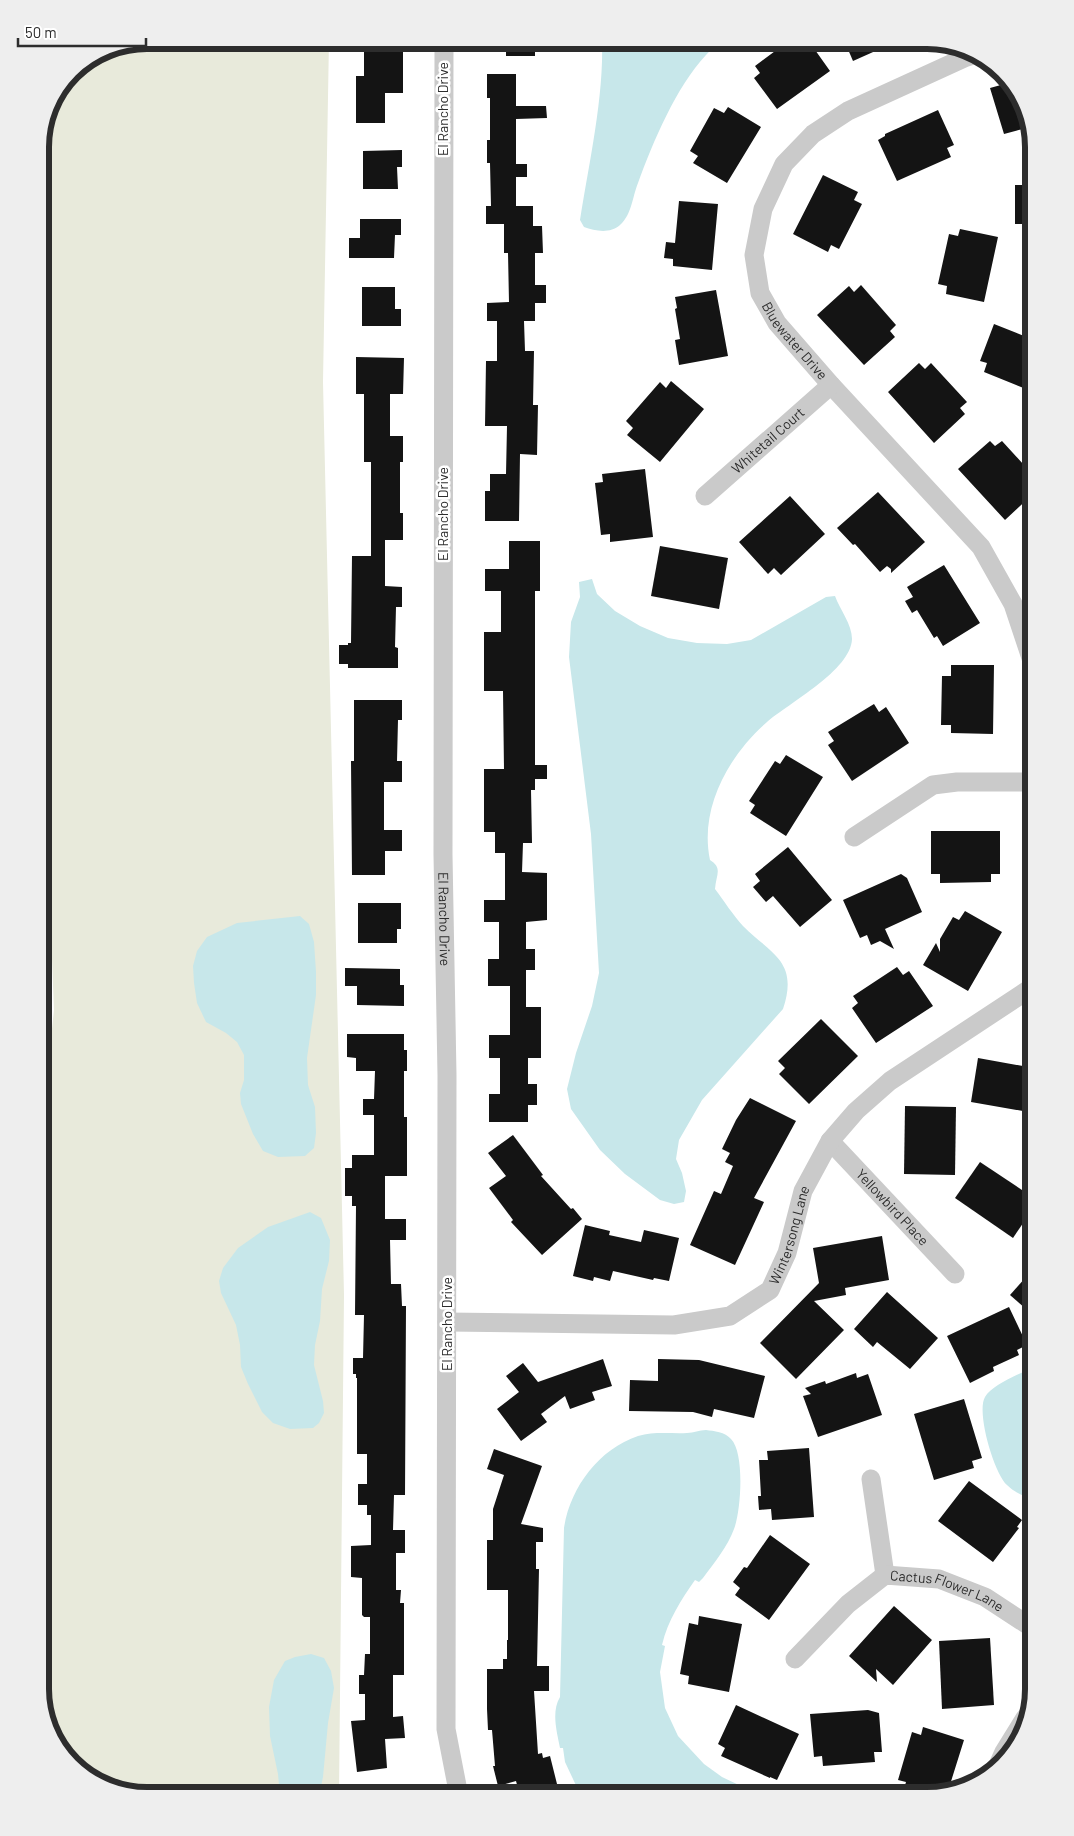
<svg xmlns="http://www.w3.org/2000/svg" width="1074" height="1836" font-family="Barlow,sans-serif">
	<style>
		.green { fill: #e8eadb }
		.water { fill: #c7e7ea }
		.building { fill: #141414 }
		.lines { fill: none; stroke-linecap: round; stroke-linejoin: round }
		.minor { stroke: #cacaca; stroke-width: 19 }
		.labels { text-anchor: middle; stroke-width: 5; stroke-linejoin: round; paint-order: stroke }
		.street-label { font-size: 14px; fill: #2d2d2d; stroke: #fff }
		.rim { fill: none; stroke: #2d2d2d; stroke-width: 6 }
	</style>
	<rect width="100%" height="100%" fill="#fff"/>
	<!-- green -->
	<path class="green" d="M146,40H329L323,382L344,1295L339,1796H140L87,1778L51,1736L40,1690V1141L54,1010L40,653V140L48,105L71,71L106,48Z"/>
	<!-- water -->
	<g class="water">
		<path d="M602,40H723C718,45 711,49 706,55C676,87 653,142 638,183C632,198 632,214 620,225C610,234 595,231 584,227L580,220C589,163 604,97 602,40Z"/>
		<path d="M592,579L597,594L615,611L640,626L668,638L697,643L727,644L751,640L826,597L835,596C840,610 852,624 852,639C851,670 789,703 767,722C729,755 699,808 710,860C723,868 716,875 715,889C724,901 733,915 743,926C771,954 799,961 783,1009L702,1100L679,1140L676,1159L682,1173L686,1191L684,1202L674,1204L660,1200L625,1174L600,1150L571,1109L567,1089L576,1053L592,1006L599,973L591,834L569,657L571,622L580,597L579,582Z"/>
		<path d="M300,916L309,924L314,942L316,972V995L307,1058L308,1085L315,1107L316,1133L314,1148L305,1156L278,1157L263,1151L253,1134L241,1104L240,1093L244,1080V1055L237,1042L226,1033L206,1022L197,1003L194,983L193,966L197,951L207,937L237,923Z"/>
		<path d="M310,1212L321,1218L330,1240L329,1261L322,1289L320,1321L315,1345L314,1365L323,1401L324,1413L319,1423L313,1428L290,1429L273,1423L262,1412L248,1384L241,1367L240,1345L236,1325L221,1293L219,1281L223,1268L238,1248L268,1227Z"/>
		<path d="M1034,1367V1499C1024,1497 1014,1492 1007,1485C994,1473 976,1412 985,1397C992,1385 1021,1373 1034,1367Z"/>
		<path d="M706,1430C714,1431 725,1432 731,1439C745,1453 741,1511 734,1529C728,1546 714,1563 703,1578L699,1582L695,1580C681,1600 668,1620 662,1645L665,1646L660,1672L665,1708L678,1736L704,1764L722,1777L762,1796H581L565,1762L563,1748H560C557,1732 551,1712 560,1697L564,1528C570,1488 599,1449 638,1436C655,1431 672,1434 687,1433C694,1433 699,1430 706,1430Z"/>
		<path d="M311,1654L324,1658L331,1671L334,1688L328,1723L323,1777L319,1796H280L278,1774L270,1736L269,1707L274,1680L285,1661L295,1657Z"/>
	</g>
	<!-- building -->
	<g class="building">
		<path d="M364,40H403V93H385V123H356V76H364Z"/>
		<rect x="506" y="40" width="29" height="16"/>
		<path d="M790,40H808L830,71L777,109L754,78L760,73L755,66Z"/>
		<path d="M844,40H900L853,61Z"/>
		<path d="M487,74H516V106H546L547,118L516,119V164H527V177H516V206H533V226H542L543,253H535V285H546V303H535V321H524L525,351H534L533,405H538L537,455L520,454L519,521H485V491H490V474H506L507,426H485L486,361H497V321H487V303L509,302L508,253H504V224H486V206H491L490,163H487V140H490V98H487Z"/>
		<path d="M1008,83L1023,100L1027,118L1024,119L1026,128L1004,134L990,88Z"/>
		<path d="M728,107L761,127L727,183L693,163L698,156L690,151L714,108L724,113Z"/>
		<path d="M938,110L954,145L947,148L951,157L897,181L878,140L885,136V134Z"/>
		<path d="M402,150V167H397L398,189H363V151Z"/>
		<path d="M823,175L858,192L854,200L862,204L839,249L831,245L828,252L793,234Z"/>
		<rect x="1015" y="185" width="19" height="39"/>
		<path d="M679,201L718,204L712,270L673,266V259L664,258L666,242L675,243Z"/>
		<path d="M360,219H401V235H395L394,258H349V238H360Z"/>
		<path d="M960,229L998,237L984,302L946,294L947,286L938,284L949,234L958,236Z"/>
		<path d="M861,285L896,325L890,331L895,337L864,365L817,315L849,286L854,292Z"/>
		<path d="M362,287H395V309H401V326H362Z"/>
		<path d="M716,290L728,356L679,365L675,340L680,339L675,309L677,308L675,297Z"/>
		<path d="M994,324L1034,340V381L1031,391L984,372L987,363L980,361Z"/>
		<path d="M356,357L404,358L403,394H390V436H403V462H400V513H403V540H385V586L402,587V607H396L395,647L398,648V668H348V664H339V645H348V643H351L352,556H371V462H364V394H356Z"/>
		<path d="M919,363L925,369L931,363L967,402L960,408L965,414L934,443L888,392Z"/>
		<path d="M671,381L704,409L660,462L627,435L633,428L626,421L660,382L666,388Z"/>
		<path d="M990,441L995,446L1002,441L1034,476V493L1005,520L958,469Z"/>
		<path d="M645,469L653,537L610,542V534L601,535L595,483L603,482L602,474Z"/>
		<path d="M878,492L925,542L891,573V569L887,566L880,572L855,544L853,545L837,528Z"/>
		<path d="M790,496L825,534L781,575L774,568L768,574L739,542Z"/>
		<path d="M509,541H540V591H535V765H547V779H535V790H531L532,843H523L522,872L547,873V920L526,922V949H535V970H526V1007H541V1058H528V1084H537V1105H528V1122H489V1094H500V1058H489V1035H510V986H488V959H499V922H484V900H505V853H495V832H484V769H504L503,691H484V632H501V591H485V569H509Z"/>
		<path d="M660,546L728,558L719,609L651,596Z"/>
		<path d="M944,565L980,623L943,646L937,636L934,638L917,610L912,613L905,601L913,597L907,587Z"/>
		<path d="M951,665H994L993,734L951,733V725H941L942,676H951Z"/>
		<path d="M354,700H402V720H398L397,761H402V782H384V830H402V851H385V875H352L351,761H354Z"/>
		<path d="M874,704L879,712L886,707L909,743L852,781L828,745L834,741L828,732Z"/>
		<path d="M786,755L823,777L786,836L750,813L755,805L749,801L775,761L780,764Z"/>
		<path d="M931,831H1000V874H991V882L940,883V874H931Z"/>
		<path d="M788,847L832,900L800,927L773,896L766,902L753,887L760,881L755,874Z"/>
		<path d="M901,874L907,878L922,912L885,929L894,949L880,941L871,945L867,935L860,938L843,900Z"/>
		<path d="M358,903H401V929H397V943H358Z"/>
		<path d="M965,911L1002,932L968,991L923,965L936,943L940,952V939L953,917L959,920Z"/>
		<path d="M897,967L903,975L909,971L933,1006L876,1043L852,1008L858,1003L853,996Z"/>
		<path d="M345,968L400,969V985H404V1006L357,1005V986H345Z"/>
		<path d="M821,1019L858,1056L809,1104L779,1074L785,1068L778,1061Z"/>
		<path d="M347,1034H404V1050H407V1071H404V1117H407V1176H385V1219H406V1240H390L391,1284H401L402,1306H406L405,1495H394L393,1530H405V1553H396V1590H401L400,1603H404V1675H393V1717L403,1716L405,1738L385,1739L387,1768L357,1772L351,1721L365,1720V1694H359V1675H364L365,1654H370V1617H364L362,1615V1578L351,1577V1546L371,1545V1515H367V1505H358V1484H367V1454H357V1378H356V1374H353V1358H363L364,1315H355L356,1206H352V1196H345V1168H352V1155H374V1115H363V1099H374L375,1071H356V1058L347,1057Z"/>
		<path d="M978,1058L1034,1068V1113L971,1102Z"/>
		<path d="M750,1098L796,1121L754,1198L764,1202L735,1265L690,1245L714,1191L721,1194L733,1166L725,1162L730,1153L722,1149L736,1120Z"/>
		<path d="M905,1106L956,1107L955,1175L904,1174Z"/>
		<path d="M513,1135L543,1175L541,1176L571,1209L573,1208L582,1219L542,1255L511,1222L513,1220L489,1188L506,1176L488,1153Z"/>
		<path d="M980,1162L1034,1198V1207L1013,1238L955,1198Z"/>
		<path d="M585,1225L610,1231L609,1235L641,1242L644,1230L679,1238L669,1281L654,1278L653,1280L613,1271L610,1281L594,1277L593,1281L573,1276Z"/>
		<path d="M882,1236L889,1280L845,1288L846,1295L814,1301L844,1330L796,1379L760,1343L819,1283L813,1248Z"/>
		<path d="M1034,1268V1316L1010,1295Z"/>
		<path d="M887,1292L938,1338L910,1369L877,1342L873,1347L854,1329Z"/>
		<path d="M1009,1307L1027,1345L1017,1350L1019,1355L993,1367L994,1371L970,1383L947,1336Z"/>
		<path d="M603,1359L612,1386L592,1392L595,1400L570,1409L565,1396L541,1414L547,1422L521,1441L497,1409L519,1392L506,1376L523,1363L538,1382Z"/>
		<path d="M658,1359L699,1360L765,1376L754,1418L714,1409L712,1417L693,1412L629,1411L630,1380L658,1381Z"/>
		<path d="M856,1373L857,1378L868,1374L882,1415L818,1437L803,1396L811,1394L805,1388L825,1381L826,1384Z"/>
		<path d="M964,1399L982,1458L972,1461L974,1468L934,1480L914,1414Z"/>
		<path d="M809,1448L814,1517L772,1520L771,1509L759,1510L758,1496H761L759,1460H768L767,1451Z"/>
		<path d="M494,1449L542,1466L521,1524L543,1528V1542H536V1569H539L537,1666H549V1691H534L538,1754L542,1753L543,1758L550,1756L560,1796H520L516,1781L498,1786L493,1766H495L492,1730H488L487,1709V1669H503V1659H507V1640H508V1590H487V1540H493V1509L504,1475L487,1469Z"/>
		<path d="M969,1481L1022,1520L1017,1527L1019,1528L993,1562L938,1521Z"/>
		<path d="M770,1535L810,1564L769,1620L735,1595L740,1588L733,1582L744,1567L747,1568Z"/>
		<path d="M894,1606L932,1640L893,1685L876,1669L877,1682L849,1656Z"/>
		<path d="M699,1616L742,1624L729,1692L688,1684L689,1676L680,1674L689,1623L698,1625Z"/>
		<path d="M990,1638L994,1705L942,1709L939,1641Z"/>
		<path d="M736,1705L799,1734L777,1780L770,1777V1778L721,1756L725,1748L718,1744Z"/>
		<path d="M868,1710L879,1713L882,1752H874L875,1762L823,1766L822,1756L814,1757L810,1714Z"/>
		<path d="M923,1727L964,1740L948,1791L928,1796H915L903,1792L906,1782L898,1780L912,1732L921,1735Z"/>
	</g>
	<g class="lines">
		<!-- minor -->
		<g class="minor">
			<path id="s1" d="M444,40L443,855L447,1075L446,1729L459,1796"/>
			<path id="s2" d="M976,54L964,58L848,111L813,134L784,164L763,209L754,255L760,293L777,323L831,385L981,547L1013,604L1032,661L1034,673"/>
			<path id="s3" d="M705,496L831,385"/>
			<path d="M854,837L933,785L957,782H1034"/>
			<path id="s4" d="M830,1141L955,1274"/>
			<path id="s5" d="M447,1322L674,1325L730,1316L770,1290L787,1253L803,1191L830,1141L856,1111L890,1081L1034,986"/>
			<path d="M871,1479L885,1575"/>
			<path id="s6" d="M795,1659L848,1604L885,1575L939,1579L985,1597L1034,1629"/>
			<path d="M999,1763L1004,1752L1025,1718"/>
		</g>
	</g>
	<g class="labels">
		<!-- street labels -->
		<g class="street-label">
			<text transform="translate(443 109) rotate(-90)" y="5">El Rancho Drive</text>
			<text dy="5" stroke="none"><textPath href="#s2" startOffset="418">Bluewater Drive</textPath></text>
			<text dy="5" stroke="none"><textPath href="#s3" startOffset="84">Whitetail Court</textPath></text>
			<text transform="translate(443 514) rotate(-90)" y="5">El Rancho Drive</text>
			<text dy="5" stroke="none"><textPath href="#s1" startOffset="879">El Rancho Drive</textPath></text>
			<text dy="5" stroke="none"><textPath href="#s4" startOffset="91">Yellowbird Place</textPath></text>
			<text dy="5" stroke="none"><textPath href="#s5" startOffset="390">Wintersong Lane</textPath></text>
			<text transform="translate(447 1324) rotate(-90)" y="5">El Rancho Drive</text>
			<text dy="5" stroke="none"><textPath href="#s6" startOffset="188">Cactus Flower Lane</textPath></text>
		</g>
	</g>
	<!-- crop -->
	<path d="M0 0H1074V1836H0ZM147 49H927A98 98 0 0 1 1025 147V1689A98 98 0 0 1 927 1787H147A98 98 0 0 1 49 1689V147A98 98 0 0 1 147 49Z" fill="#eee" fill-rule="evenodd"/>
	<path class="rim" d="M147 49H927A98 98 0 0 1 1025 147V1689A98 98 0 0 1 927 1787H147A98 98 0 0 1 49 1689V147A98 98 0 0 1 147 49Z"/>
	<!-- scale -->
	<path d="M18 38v8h128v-8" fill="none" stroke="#2d2d2d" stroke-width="2.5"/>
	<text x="25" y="38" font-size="15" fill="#2d2d2d" stroke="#ffffff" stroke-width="4" paint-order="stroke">50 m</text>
</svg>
